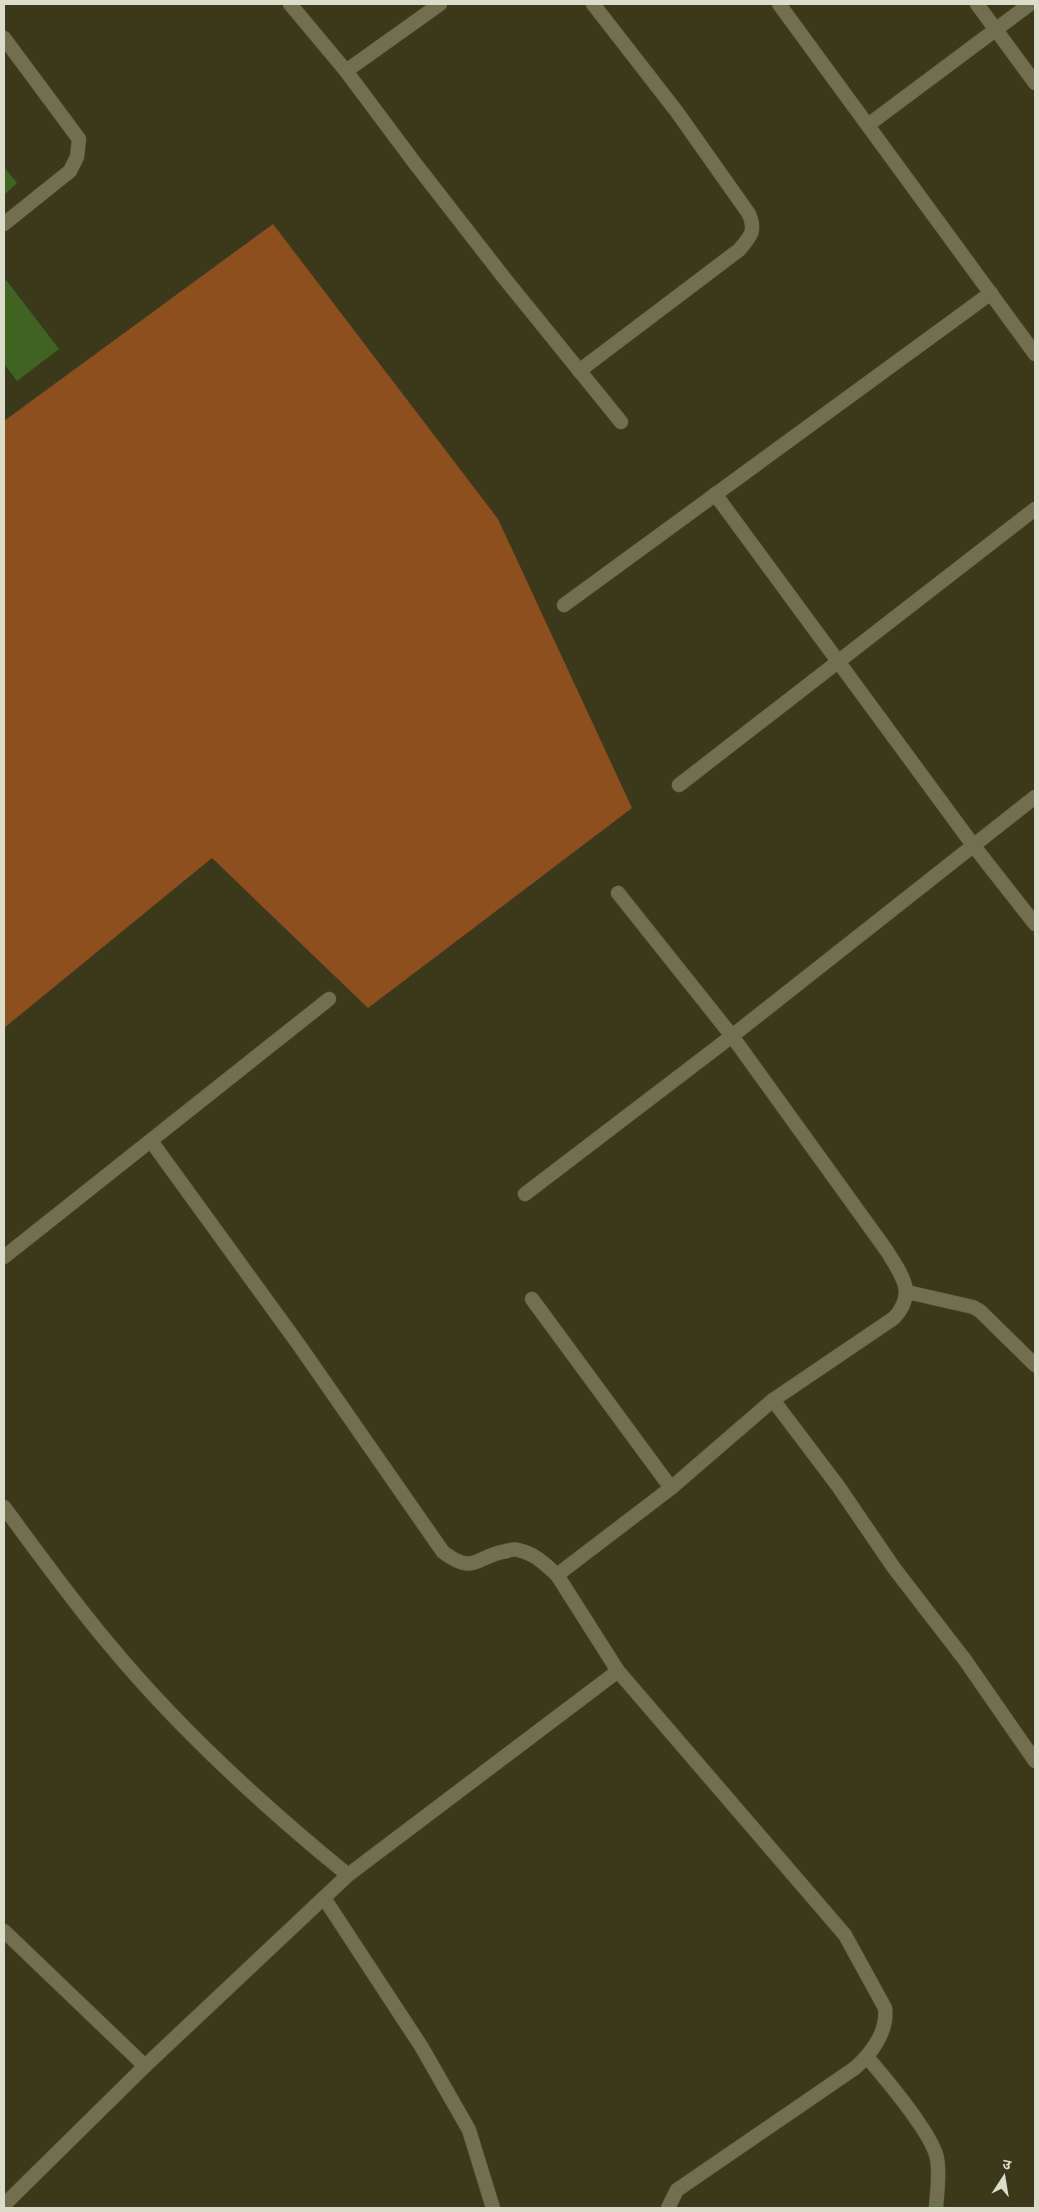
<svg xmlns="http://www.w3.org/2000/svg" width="1039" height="2212" font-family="Figtree,'Noto Sans Devanagari',sans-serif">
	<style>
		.forest { fill: #8e4f1f }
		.building { fill: #3f6421 }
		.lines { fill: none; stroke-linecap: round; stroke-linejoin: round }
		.minor-casing { stroke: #55553b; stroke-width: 15 }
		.minor { stroke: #707050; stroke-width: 14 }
	</style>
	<rect width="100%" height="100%" fill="#3a391b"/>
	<!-- forest -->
	<path class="forest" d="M273,224L498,519L632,808L368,1008L212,858L4,1028V421Z"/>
	<!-- building -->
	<g class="building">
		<path d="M4,167L17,183L4,195Z"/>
		<path d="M6,280L59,349L17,381L4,364V282Z"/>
	</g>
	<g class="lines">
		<!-- minor casing -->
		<g class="minor-casing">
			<g id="minor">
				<path d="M290,4L346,71L414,162L505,279L621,422"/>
				<path d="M779,4L1035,354"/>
				<path d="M977,4L1035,83"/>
				<path d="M4,38L79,139L77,157L70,171L4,224"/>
				<path d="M346,71L440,4"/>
				<path d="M868,125L1030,4"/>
				<path d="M579,371L739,250C751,236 756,231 749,214L677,112L593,4"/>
				<path d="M715,494L973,845L1035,924"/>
				<path d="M564,605L991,293"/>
				<path d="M679,785L1035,509"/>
				<path d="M151,1141L299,1345L443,1552C475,1576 475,1556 507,1551C510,1550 514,1549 518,1550C534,1553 545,1564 557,1575"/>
				<path d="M525,1194L732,1036L618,893"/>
				<path d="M4,1257L329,999"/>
				<path d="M907,1292L973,1307L980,1311L1035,1365"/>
				<path d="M532,1299L671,1488"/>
				<path d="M773,1400L838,1486L894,1568L965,1660L1035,1761"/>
				<path d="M4,1507C38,1553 71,1599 108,1643C179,1729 262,1805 348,1875"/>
				<path d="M324,1898L421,2046L469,2130L493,2208"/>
				<path d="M4,1931L145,2066"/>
				<path d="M867,2057C885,2078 932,2134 937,2158C940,2174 937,2192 936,2208"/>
				<path d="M4,2205L145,2066L348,1875L618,1671"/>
				<path d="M668,2208L677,2190L855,2068C872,2053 888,2031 885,2008L845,1935L618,1671L557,1575L671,1488L773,1400L894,1318C917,1293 902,1276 887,1251L732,1036L1035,797"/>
			</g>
		</g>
		<!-- minor -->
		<use href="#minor" class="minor"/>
	</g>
	<!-- border -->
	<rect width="1039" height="2212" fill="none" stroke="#dbdcca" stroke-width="10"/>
	<!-- north arrow -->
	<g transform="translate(1004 2177) rotate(12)" stroke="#3a391b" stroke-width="4" paint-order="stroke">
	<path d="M0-4L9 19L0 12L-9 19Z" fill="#dbdcca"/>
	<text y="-8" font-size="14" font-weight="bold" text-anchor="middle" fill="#dbdcca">उ</text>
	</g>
</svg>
